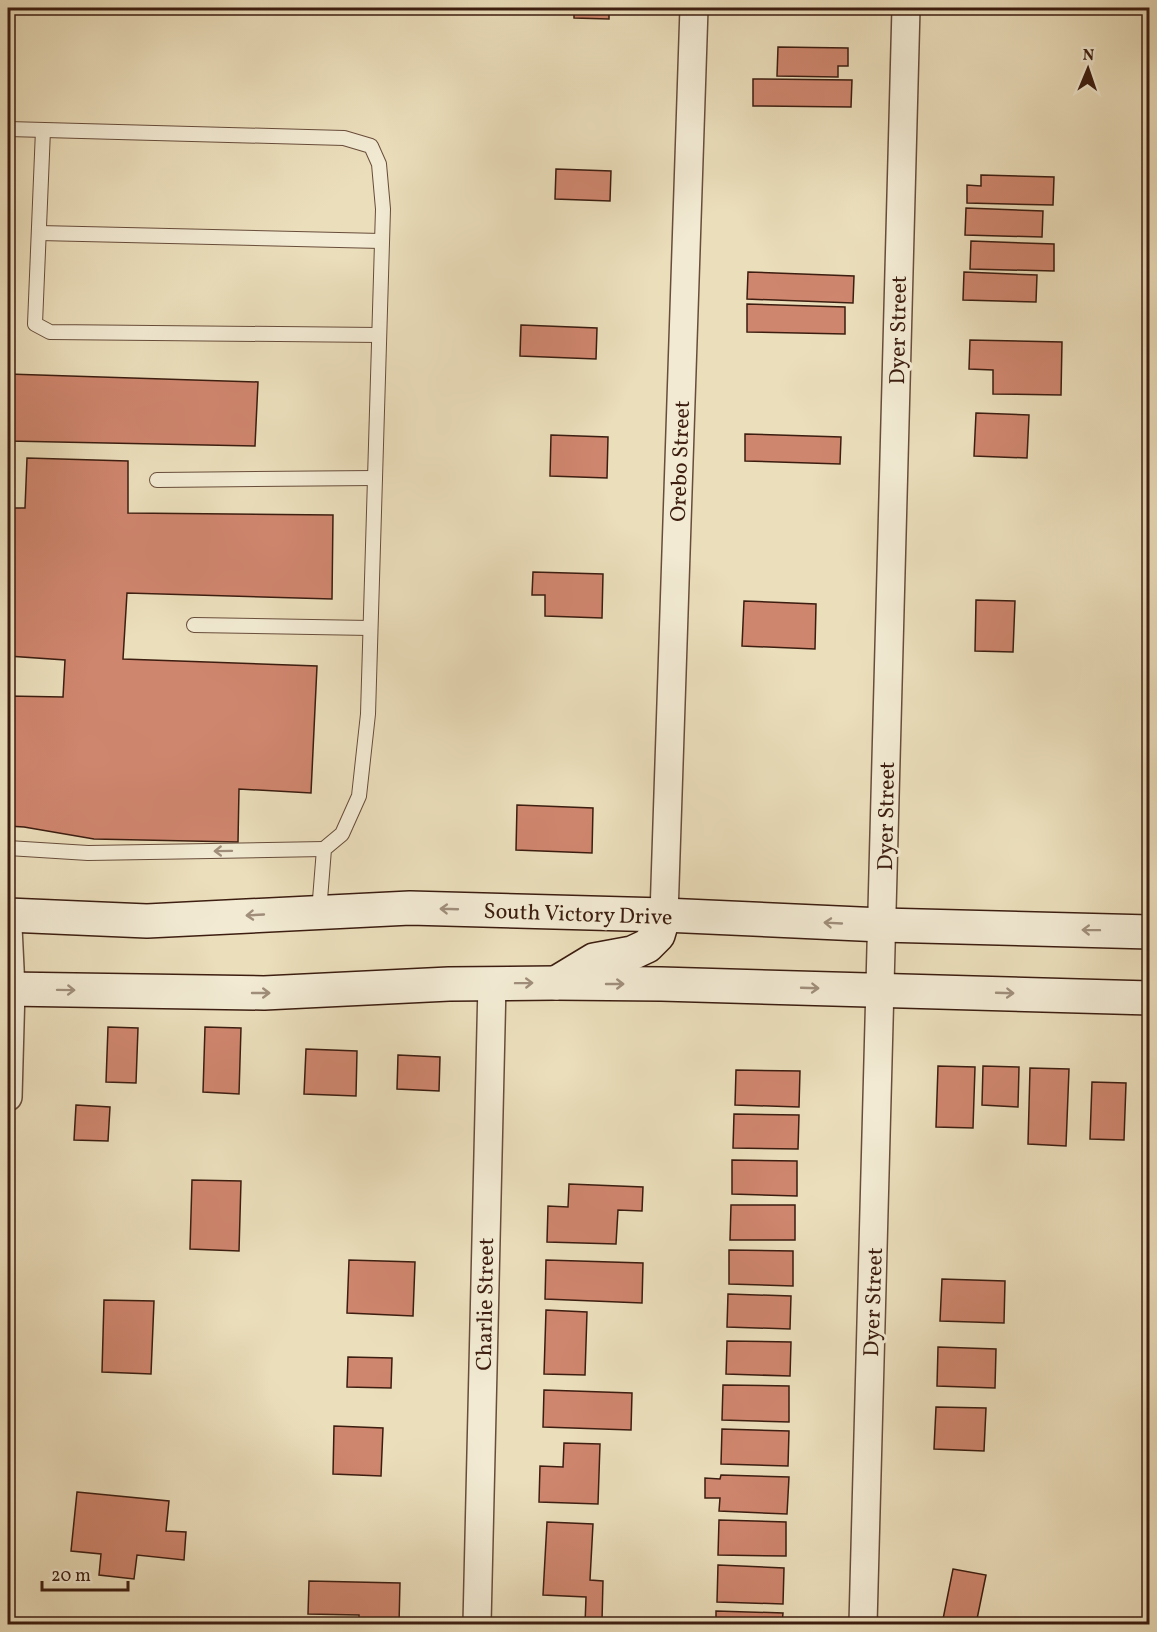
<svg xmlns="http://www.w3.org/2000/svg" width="1157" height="1632" font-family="Vollkorn,serif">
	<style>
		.building { fill: #cf866e; stroke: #3c1d10; stroke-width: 1.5 }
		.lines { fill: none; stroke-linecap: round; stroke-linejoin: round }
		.service-casing { stroke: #684d3b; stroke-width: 16 }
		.minor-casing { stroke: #684d3b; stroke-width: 30 }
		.secondary-casing { stroke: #3c1d10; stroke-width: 36 }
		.service { stroke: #f2ead3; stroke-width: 14 }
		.minor { stroke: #f2ead3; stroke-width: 27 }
		.secondary { stroke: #f2ead3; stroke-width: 33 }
		.oneway { stroke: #a08e7b }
		.labels { text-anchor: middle; stroke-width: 6; stroke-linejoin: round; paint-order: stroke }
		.street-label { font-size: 22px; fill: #3c1d10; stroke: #f2ead3 }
	</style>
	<rect width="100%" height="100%" fill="#ebdebb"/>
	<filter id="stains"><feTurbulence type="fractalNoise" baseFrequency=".00333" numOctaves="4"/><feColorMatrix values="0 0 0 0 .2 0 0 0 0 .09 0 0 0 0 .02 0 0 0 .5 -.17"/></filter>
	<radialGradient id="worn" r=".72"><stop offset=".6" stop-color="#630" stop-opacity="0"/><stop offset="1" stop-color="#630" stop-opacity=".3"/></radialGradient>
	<!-- building -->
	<g class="building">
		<path d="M574,8H609V19L574,18Z"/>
		<path d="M778,47L848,48V66H838V77L777,76Z"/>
		<path d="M753,79L852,80L851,107L753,106Z"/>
		<path d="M556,169L611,171L610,201L555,199Z"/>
		<path d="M981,175L1054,177L1053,205L967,203V185L981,186Z"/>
		<path d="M966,208L1043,211L1042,237L965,235Z"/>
		<path d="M971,241L1054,244V271L970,269Z"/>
		<path d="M748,272L854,276L853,303L747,299Z"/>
		<path d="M964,272L1037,275L1036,302L963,300Z"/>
		<path d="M747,304L845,307V334L747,332Z"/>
		<path d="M521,325L597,328L596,359L520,356Z"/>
		<path d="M970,340L1062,342L1061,395L993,394V370L969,369Z"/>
		<path d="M8,374L258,382L255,446L8,441Z"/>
		<path d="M976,413L1029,415L1027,458L974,456Z"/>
		<path d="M745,434L841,437L840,464L745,461Z"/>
		<path d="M551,435L608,437L607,478L550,476Z"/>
		<path d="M27,458L128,461V513L333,515L332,599L127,593L123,659L317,666L311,793L239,789L238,842L94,839L24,827L8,826V696L63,697L65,660L8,656V508H25Z"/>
		<path d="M533,572L603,574L602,618L545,616V595H532Z"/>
		<path d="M976,600L1015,601L1013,652L975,651Z"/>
		<path d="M744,601L816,604L815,649L742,646Z"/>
		<path d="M517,805L593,808L592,853L516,850Z"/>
		<path d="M108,1027L138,1028L136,1083L106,1082Z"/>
		<path d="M205,1027L241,1028L239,1094L203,1092Z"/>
		<path d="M306,1049L357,1051L356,1096L304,1094Z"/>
		<path d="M398,1055L440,1057L439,1091L397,1089Z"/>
		<path d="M938,1066L975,1067L973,1128L936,1127Z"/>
		<path d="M983,1066L1019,1067L1018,1107L982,1105Z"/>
		<path d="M1030,1068L1069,1069L1066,1146L1028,1144Z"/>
		<path d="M736,1070L800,1071L799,1107L735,1105Z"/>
		<path d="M1092,1082L1126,1083L1124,1140L1090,1139Z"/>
		<path d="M76,1105L110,1107L108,1141L74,1140Z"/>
		<path d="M734,1114L799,1115L798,1149L733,1148Z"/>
		<path d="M732,1160L797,1161V1196L732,1194Z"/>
		<path d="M192,1180L241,1181L239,1251L190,1249Z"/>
		<path d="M569,1184L643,1187L642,1211L618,1210L616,1244L547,1242L548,1206L568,1207Z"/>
		<path d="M731,1205H795V1240H730Z"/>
		<path d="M729,1250L793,1251V1286L729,1284Z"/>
		<path d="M349,1260L415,1262L413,1316L347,1313Z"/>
		<path d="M546,1260L643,1263L642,1303L545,1299Z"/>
		<path d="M942,1279L1005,1281L1004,1323L940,1321Z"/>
		<path d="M728,1294L791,1296L790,1329L727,1327Z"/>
		<path d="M104,1300L154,1301L151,1374L102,1372Z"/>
		<path d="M546,1310L587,1312L585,1375L544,1374Z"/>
		<path d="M727,1341L791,1342L790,1376L726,1374Z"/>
		<path d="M938,1347L996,1349L995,1388L937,1386Z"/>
		<path d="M348,1357L392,1358L391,1388L347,1387Z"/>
		<path d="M723,1385L789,1386V1422L722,1420Z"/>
		<path d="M544,1390L632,1393L631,1430L543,1427Z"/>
		<path d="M936,1407L986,1408L984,1451L934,1449Z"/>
		<path d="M334,1426L383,1428L381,1476L333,1474Z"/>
		<path d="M722,1429L789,1431L788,1466L721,1464Z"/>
		<path d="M564,1443L600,1444L598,1504L539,1502L540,1466L563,1467Z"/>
		<path d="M721,1475L789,1477L787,1514L719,1511L720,1498H705V1478L720,1479Z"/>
		<path d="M77,1492L169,1501L166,1531L186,1532L184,1560L137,1555L134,1579L99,1575L101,1554L71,1551Z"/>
		<path d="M719,1520L786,1522V1556L718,1555Z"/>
		<path d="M547,1522L593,1524L590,1580L603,1581L602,1621L628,1623V1624H585L586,1597L543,1595Z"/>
		<path d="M718,1565L784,1568L783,1604L717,1602Z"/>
		<path d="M953,1569L986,1575L976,1624H942Z"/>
		<path d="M309,1581L400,1583L399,1624H359V1615L308,1614Z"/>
		<path d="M716,1611L783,1613L782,1624H716Z"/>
	</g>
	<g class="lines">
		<!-- service casing -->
		<g class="service-casing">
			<g id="service">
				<path d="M8,129L344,138L371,146L379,164L383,209L368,714L359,796L342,834L324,849L319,912"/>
				<path d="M43,130L35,324L50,332L379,335"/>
				<path d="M39,233L381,241"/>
				<path d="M157,480L375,478"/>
				<path d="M194,625L370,628"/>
				<path d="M8,848L88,853L324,849"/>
			</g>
		</g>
		<!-- minor casing -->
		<g class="minor-casing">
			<g id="minor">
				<path d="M664,915L694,8"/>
				<path d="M8,927L11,989L8,1097"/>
				<path d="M477,1624L492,984"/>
				<path d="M863,1624L906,8"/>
			</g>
		</g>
		<!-- secondary casing -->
		<g class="secondary-casing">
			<g id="secondary">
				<path d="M8,915L147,921L410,908L664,915L882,925L1150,932"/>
				<path d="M556,983L594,960L632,953L647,946L658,935L664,915"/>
				<path d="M8,989L264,993L449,984L556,983L661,984L1150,998"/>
			</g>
		</g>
		<!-- service -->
		<use href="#service" class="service"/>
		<!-- minor -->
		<use href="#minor" class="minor"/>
		<!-- secondary -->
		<use href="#secondary" class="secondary"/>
	</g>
	<!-- one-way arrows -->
	<defs><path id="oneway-shaft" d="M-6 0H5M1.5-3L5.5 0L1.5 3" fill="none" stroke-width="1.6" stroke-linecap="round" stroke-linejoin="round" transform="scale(1.5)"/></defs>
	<g class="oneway">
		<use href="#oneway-shaft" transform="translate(223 851) rotate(179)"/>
		<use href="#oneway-shaft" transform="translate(449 909) rotate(-178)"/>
		<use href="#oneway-shaft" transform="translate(255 915) rotate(177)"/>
		<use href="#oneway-shaft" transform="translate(833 923) rotate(-177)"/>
		<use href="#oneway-shaft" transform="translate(1091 930) rotate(-179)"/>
		<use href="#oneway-shaft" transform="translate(524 983) rotate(-1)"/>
		<use href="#oneway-shaft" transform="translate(615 984)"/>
		<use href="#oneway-shaft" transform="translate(810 988) rotate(2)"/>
		<use href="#oneway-shaft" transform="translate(66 990) rotate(1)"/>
		<use href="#oneway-shaft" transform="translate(261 993)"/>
		<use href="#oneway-shaft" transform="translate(1005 993) rotate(2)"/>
	</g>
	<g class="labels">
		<!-- street labels -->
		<g class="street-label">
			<text transform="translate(897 330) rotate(-89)" y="8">Dyer Street</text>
			<text transform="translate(679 461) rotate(-88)" y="8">Orebo Street</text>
			<text transform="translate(885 816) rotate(-89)" y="8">Dyer Street</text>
			<text transform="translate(578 913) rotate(2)" y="8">South Victory Drive</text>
			<text transform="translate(872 1302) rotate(-88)" y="8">Dyer Street</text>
			<text transform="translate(484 1304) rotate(-89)" y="8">Charlie Street</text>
		</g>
	</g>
	<!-- margin -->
	<rect width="1157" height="1632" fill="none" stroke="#ebdebb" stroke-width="30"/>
	<rect x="9" y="9" width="1139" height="1614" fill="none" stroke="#3c1d10" stroke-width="3"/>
	<rect x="15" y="15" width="1127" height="1602" fill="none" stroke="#3c1d10" stroke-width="1.5"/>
	<!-- north arrow -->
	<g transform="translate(1088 69) rotate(2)" stroke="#f2ead3" stroke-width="4.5" paint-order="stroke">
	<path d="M0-4.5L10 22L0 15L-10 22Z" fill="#3c1d10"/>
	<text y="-9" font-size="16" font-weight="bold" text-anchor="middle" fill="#3c1d10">N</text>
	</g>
	<!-- scale -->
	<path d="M42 1581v9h86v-9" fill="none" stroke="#3c1d10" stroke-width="3"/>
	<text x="51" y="1581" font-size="18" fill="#3c1d10" stroke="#f2ead3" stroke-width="4.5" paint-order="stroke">20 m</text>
	<rect width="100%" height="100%" filter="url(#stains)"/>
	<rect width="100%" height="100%" fill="url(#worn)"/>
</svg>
